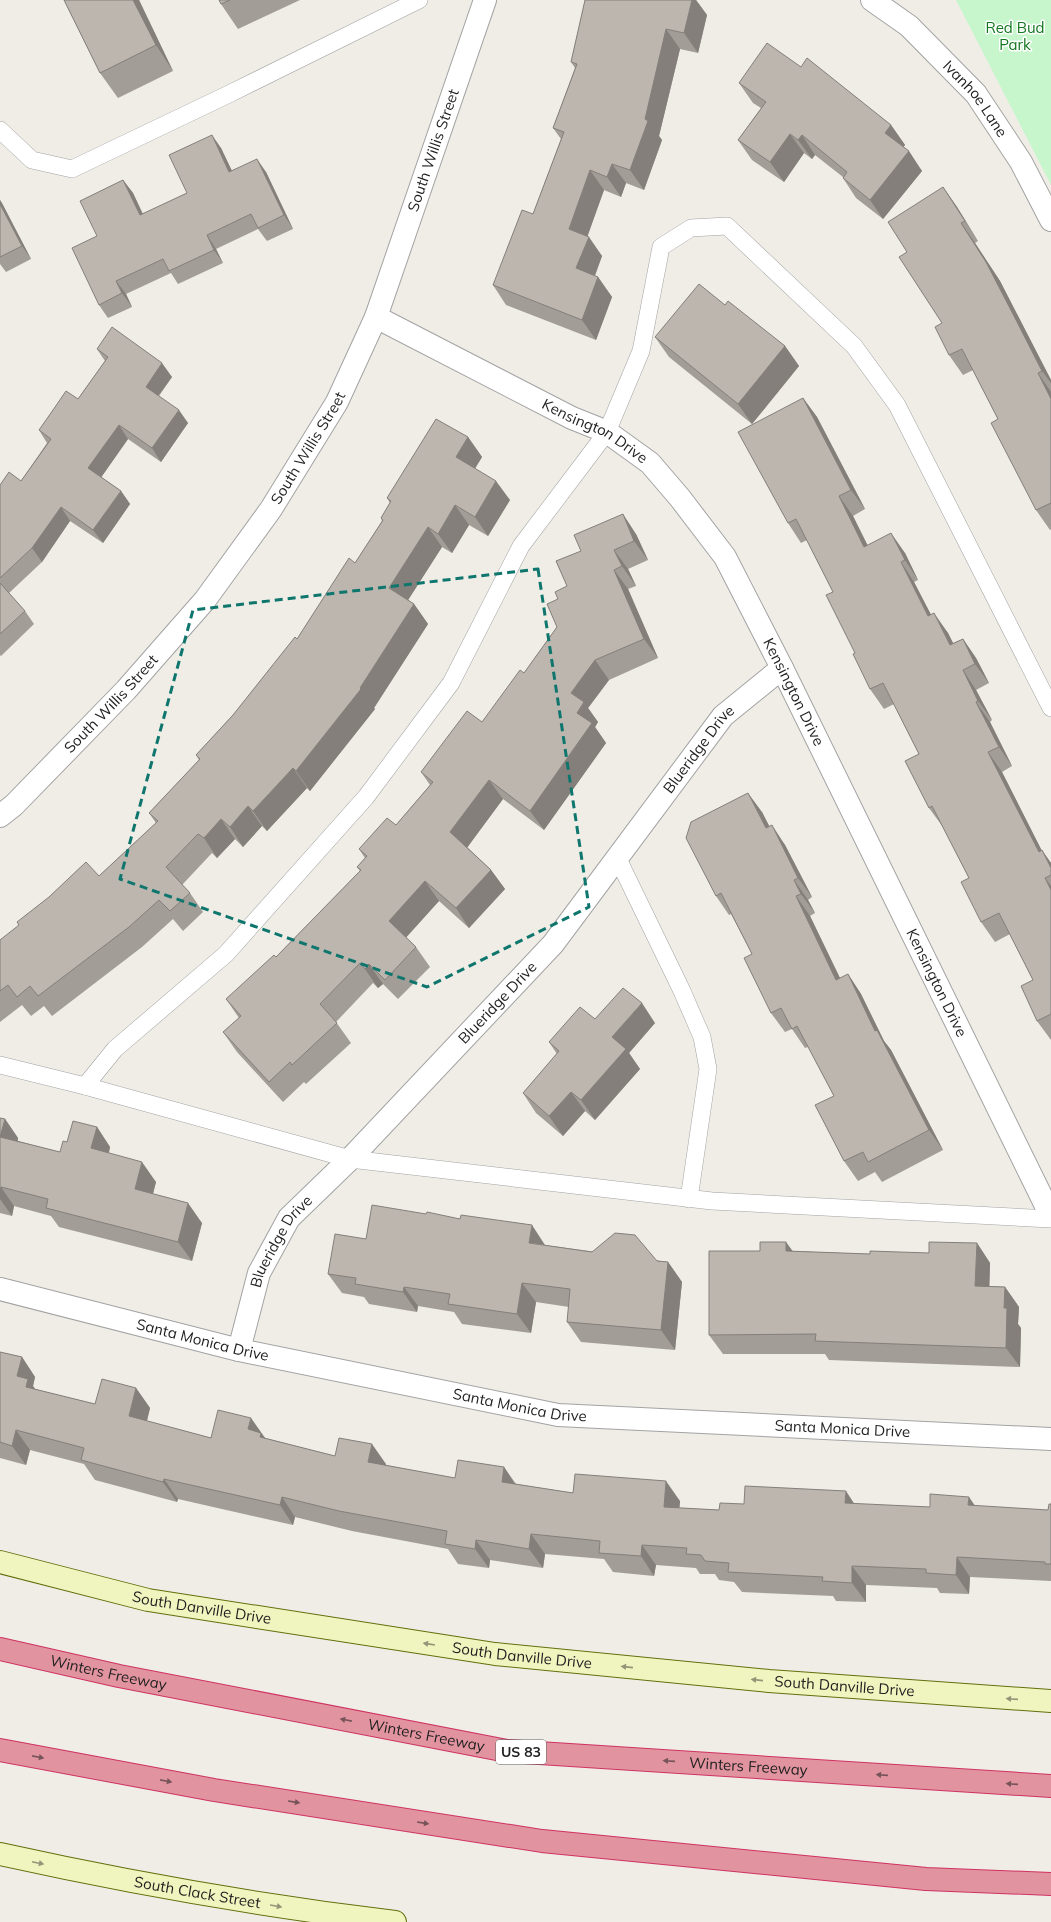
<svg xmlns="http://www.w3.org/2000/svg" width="1051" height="1922" font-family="Mulish,sans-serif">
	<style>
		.park { fill: #c7f6cd }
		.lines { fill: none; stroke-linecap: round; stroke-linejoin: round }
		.service-casing { stroke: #a3a3a3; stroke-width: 18 }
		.minor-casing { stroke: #a3a3a3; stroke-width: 24 }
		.tertiary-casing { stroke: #a3a3a3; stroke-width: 24 }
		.secondary-casing { stroke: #61700d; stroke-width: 24 }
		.motorway-casing { stroke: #cf3261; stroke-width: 24 }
		.service { stroke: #fff; stroke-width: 17 }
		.minor { stroke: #fff; stroke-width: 22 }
		.tertiary { stroke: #fff; stroke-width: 22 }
		.secondary { stroke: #f0f5bf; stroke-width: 22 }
		.motorway { stroke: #e1949f; stroke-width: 22 }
		.wall { fill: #a29d96 }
		.shaded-wall { fill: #847f7a }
		.building { fill: #bcb6af; stroke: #847f7a }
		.oneway { fill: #929577 }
		.oneway2 { fill: #765459 }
		.marked { fill: none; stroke: #0f766e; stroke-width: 3; stroke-dasharray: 8 5; stroke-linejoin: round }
		.labels { text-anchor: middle; stroke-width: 3; stroke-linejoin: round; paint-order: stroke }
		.shield { fill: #fff; stroke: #626262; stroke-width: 1 }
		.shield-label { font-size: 14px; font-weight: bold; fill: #1f1f1f }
		.park-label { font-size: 15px; fill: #147720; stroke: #fff }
		.street-label { font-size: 15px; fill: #1f1f1f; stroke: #fff }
	</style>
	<rect width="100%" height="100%" fill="#efede6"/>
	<!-- park -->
	<path class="park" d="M956,0H1051V185Z"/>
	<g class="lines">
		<!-- service casing -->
		<g class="service-casing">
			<g id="service">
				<path d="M0,130L32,160L72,169L229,94L419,0"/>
				<path d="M617,857L682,991L702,1037L708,1069L689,1199"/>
				<path d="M0,1065L85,1086L350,1159L712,1201L1051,1219"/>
				<path d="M85,1086L115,1049L226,954L366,797L451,683L521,546L607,432L641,351L661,247L691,228L727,226L854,346L897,405L1051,708"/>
			</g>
		</g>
		<!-- minor casing -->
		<g class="minor-casing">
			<g id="minor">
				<path id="s1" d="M872,0L909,26L976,94L1021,162L1051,220"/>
				<path id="s2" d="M376,317L572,418L607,432L650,463L680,498L725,557L782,668L1051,1216"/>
				<path id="s3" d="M0,1289L239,1350L558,1415L1051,1439"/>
				<path id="s4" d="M239,1350L259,1273L289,1218L350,1159L553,944L723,716L782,668"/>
			</g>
		</g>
		<!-- tertiary casing -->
		<g class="tertiary-casing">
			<g id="tertiary">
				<path id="s5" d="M0,816L14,805L126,690L205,600L271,509L337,402L376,317L485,0"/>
			</g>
		</g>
		<!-- secondary casing -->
		<g class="secondary-casing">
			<g id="secondary">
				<path id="s6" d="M0,1562L148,1600L495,1654L769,1681L1051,1701"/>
				<path id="s7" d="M0,1854C131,1883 263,1906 395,1922"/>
			</g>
		</g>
		<!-- motorway casing -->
		<g class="motorway-casing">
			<g id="motorway">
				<path id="s8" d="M0,1649L119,1676L507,1751L1051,1786"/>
				<path d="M0,1750L214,1790L542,1841L926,1879L1051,1884"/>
			</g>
		</g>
		<!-- service -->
		<use href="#service" class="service"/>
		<!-- minor -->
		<use href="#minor" class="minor"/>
		<!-- tertiary -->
		<use href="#tertiary" class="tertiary"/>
		<!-- secondary -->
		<use href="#secondary" class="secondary"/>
		<!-- motorway -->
		<use href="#motorway" class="motorway"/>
	</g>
	<!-- wall -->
	<g class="wall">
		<path d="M64,0H139L173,71L118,98L100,73Z"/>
		<path d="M219,0H300L238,29L221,4Z"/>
		<path d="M585,0H696L707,15L698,53L680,49L659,136L662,140L644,190L626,183L621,197L604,190L587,236L602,256L595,276L598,277L612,297L596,340L506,305L493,285L533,214L561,139L553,128L575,68L571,62Z"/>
		<path d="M801,67L891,125L905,145L903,147L922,171L883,219L856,198L843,178V177L815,155L812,159L804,153L784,182L752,160L738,140L761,108L753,103L739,83Z"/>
		<path d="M221,148L232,171L266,172L293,229L267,241L258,229L216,249L223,263L178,284L171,273L126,294L132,307L108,318L99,305L97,236L123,180L133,193L143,214L187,193Z"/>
		<path d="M943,187L957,207L978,241L975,243L1000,281L1051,380V529L1050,530L1036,510L998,419L973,370L963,375L949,355L942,323L907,252Z"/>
		<path d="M0,200L31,259L6,272L0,264Z"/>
		<path d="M725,305L785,346L799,366L752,424L669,357L655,337Z"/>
		<path d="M97,349L172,377L159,396L188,423L161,462L128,439L101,477L121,491L130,504L103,543L70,521L42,562L9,593L25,611L34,624L1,656L0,655V485L21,481L47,443L39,430L78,399L105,361Z"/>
		<path d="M803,398L817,417L865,509L853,516L867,545L905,553L918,580L914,582L931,615L948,633L953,643L963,639L976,658L989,683L976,690L992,720L990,722L1012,766L1002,772L1042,851L1051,863V1040L1037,1021L1033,980L1010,934L995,942L981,922L969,878L943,827L929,808L919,754L894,704L884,709L870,689L855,653L833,592L807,540L801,543L788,523Z"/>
		<path d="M468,437L482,457L475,468L510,500L488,536L469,525L452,553L442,547L408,600L414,604L428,624L374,708L375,709L310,791L307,788L267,831L262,826L243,847L235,839L217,858L212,853L182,885L190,893L203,912L183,931L173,919L142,947L52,1016L44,1006L31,1016L22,1005L0,1022V940L99,876L156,823L149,813L199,760L196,755L233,715L297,639L355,563L382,521L381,518L390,503L387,498Z"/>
		<path d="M636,534L648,560L628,569L636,586L628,589L658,658L609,680L588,708L598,722L595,727L606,743L544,830L503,799L467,847L491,870L505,889L469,928L439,901L406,937L416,947L430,967L398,999L383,984L378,988L373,983L336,1022L351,1043L306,1084L304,1082L283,1102L237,1052L223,1032L239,1018L226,999L276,957L360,871L357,867L365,858L359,849L396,825L430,785L421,772L482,722L524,673L557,627L558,599L567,586L556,561Z"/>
		<path d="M762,812L769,826L785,845L812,897L808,900L815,913L810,916L840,978L848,974L861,994L884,1041L891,1050L943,1150L882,1182L875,1172L858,1181L844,1161L834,1096L808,1047L805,1048L792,1029L785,1032L771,1013L752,954L731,914L729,915L716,896Z"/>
		<path d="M595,1019L655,1023L629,1053L640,1069L595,1120L585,1111L563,1136L536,1113L523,1093L557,1054L549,1042Z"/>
		<path d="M0,1118L5,1119L18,1138V1141L60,1152L67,1142L97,1127L110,1147L109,1153L156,1182L153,1194L202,1223L192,1261L59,1227L51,1216L14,1206L12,1216L0,1213Z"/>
		<path d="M366,1239L545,1245L668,1262L682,1282L675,1350L581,1342L567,1322L569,1307L536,1302L531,1333L462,1324L454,1312L418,1306L417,1312L369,1304L364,1297L342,1293L328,1274Z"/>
		<path d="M977,1243L990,1263L989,1286L1005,1287L1019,1307L1018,1324L1021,1328L1020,1367L829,1360L825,1354H723L709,1335L760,1251H792L870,1254L929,1253Z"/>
		<path d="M0,1352L22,1357L35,1377L33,1386L35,1389L95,1404L136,1388L150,1408L147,1421L211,1438L265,1437V1438L335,1456L386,1464L385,1465L455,1478L504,1467L516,1484L573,1493L680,1501L679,1508L719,1510L744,1504H854L930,1507L975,1506L1048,1510L1051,1504V1581L970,1577L969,1594L940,1593L937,1588L866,1585V1602L836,1601L833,1596L742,1592L734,1582L719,1580L715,1574H700L696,1568L656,1565L654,1576L613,1572L604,1559L545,1554L543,1568L490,1560L489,1568L458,1564L448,1549L352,1531L295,1517L293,1525L178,1499L177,1502L95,1480L84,1464L30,1450L26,1465L0,1458Z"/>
	</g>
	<!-- shaded-wall -->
	<g class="shaded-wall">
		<path d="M133,0H139L173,71L156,45Z"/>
		<path d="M692,0H696L707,15L698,53L684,33Z"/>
		<path d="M666,29L680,49L659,136L662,140L644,190L630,170L645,119Z"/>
		<path d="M891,125L905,145L899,153L885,133Z"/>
		<path d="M790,134L804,153L784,182L770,162Z"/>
		<path d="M212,135L221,148L239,186L229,172Z"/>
		<path d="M802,135L815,155L812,159L798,140Z"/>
		<path d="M909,151L922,171L883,219L870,200Z"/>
		<path d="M257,159L266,172L293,229L284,215Z"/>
		<path d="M612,164L626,183L621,197L607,177Z"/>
		<path d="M590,170L604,190L583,249L569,229Z"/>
		<path d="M123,180L133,193L149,228L140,215Z"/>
		<path d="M943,187L957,207L978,241L965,221Z"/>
		<path d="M0,200L2,203L31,259L22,246L0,204Z"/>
		<path d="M961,223L975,243L1000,281L1051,380V383L1042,371Z"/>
		<path d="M207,235L216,249L223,263L214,250Z"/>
		<path d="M589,237L602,256L590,288L576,268Z"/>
		<path d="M598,277L612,297L596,340L582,320Z"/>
		<path d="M116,281L126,294L132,307L122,293Z"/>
		<path d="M785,346L799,366L752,424L738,404Z"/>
		<path d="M162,363L172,377L155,400L146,387Z"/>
		<path d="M1038,373L1051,392V399Z"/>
		<path d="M803,398L817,417L865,509L851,490Z"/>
		<path d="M179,410L188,423L161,462L152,448Z"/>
		<path d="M119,425L128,439L98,482L88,468Z"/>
		<path d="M468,437L482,457L470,477L456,457Z"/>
		<path d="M496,481L510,500L488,536L475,517Z"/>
		<path d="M121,491L130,504L103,543L93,530Z"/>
		<path d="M839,496L853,516L878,566L864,547Z"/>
		<path d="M455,505L469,525L452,553L438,534Z"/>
		<path d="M61,507L70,521L42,562L32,548Z"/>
		<path d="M623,514L636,534L648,560L634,541Z"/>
		<path d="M428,527L442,547L403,608L389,588Z"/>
		<path d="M891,533L905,553L918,580L905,560Z"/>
		<path d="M614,550L628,569L636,586L622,566Z"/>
		<path d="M901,562L914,582L942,636L928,616Z"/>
		<path d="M614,570L628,589L658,658L644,639Z"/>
		<path d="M414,604L428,624L374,708L375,709L310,791L296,771L360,688Z"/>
		<path d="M934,613L948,633L964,665L950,645Z"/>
		<path d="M963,639L976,658L989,683L975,664Z"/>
		<path d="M595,660L609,680L588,708L598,722L595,727L606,743L544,830L530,811L577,713L571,693Z"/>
		<path d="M963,670L976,690L992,720L978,701Z"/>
		<path d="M976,702L990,722L1012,766L999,747Z"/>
		<path d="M988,752L1002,772L1051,869L1039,852Z"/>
		<path d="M293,768L307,788L267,831L253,811Z"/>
		<path d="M489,780L503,799L464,852L450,832Z"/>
		<path d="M748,793L762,812L780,847L766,828Z"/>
		<path d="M248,806L262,826L243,847L230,827Z"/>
		<path d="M221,819L235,839L217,858L204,838Z"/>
		<path d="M772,825L785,845L812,897L798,878Z"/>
		<path d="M1042,850L1051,863V868Z"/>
		<path d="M491,870L505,889L469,928L456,908Z"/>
		<path d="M1045,878L1051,886V890Z"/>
		<path d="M794,880L808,900L815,913L801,894Z"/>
		<path d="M425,881L439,901L403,941L389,921Z"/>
		<path d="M796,896L810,916L850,999L836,980Z"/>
		<path d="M369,964L383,984L378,988L365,969Z"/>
		<path d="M848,974L861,994L884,1041L891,1050L943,1150L929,1130L875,1031Z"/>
		<path d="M642,1003L655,1023L629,1053L640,1069L595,1120L581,1100L612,1037Z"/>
		<path d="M571,1092L585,1111L563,1136L549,1116Z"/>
		<path d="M5,1119L18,1138L14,1156L0,1137Z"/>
		<path d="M97,1127L110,1147L105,1168L91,1148Z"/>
		<path d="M142,1162L156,1182L149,1208L135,1189Z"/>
		<path d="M1,1187L14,1206L12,1216L0,1199V1190Z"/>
		<path d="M188,1203L202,1223L192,1261L178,1242Z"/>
		<path d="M532,1225L545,1245L529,1243Z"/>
		<path d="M786,1242L800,1261L786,1251Z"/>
		<path d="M977,1243L990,1263L989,1305L975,1286Z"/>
		<path d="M668,1262L682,1282L675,1350L661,1330Z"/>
		<path d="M522,1283L536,1302L531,1333L517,1314Z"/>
		<path d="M404,1287L418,1306L417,1312L403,1292Z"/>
		<path d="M1005,1287L1019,1307L1018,1324L1021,1328L1020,1367L1006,1348L1004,1308Z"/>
		<path d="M22,1357L35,1377L33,1386L42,1399L40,1406L17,1376Z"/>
		<path d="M136,1388L150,1408L143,1436L129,1416Z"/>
		<path d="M251,1418L275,1452L248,1429Z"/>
		<path d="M16,1430L30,1450L26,1465L12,1446Z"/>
		<path d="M372,1444L386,1464L382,1481L368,1462Z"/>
		<path d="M504,1467L517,1487L502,1482Z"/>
		<path d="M164,1479L178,1499L177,1502L163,1482Z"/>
		<path d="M666,1481L680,1501L678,1527L664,1507Z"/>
		<path d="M846,1491L859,1511L845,1503Z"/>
		<path d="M282,1497L295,1517L293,1525L280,1505Z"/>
		<path d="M969,1497L982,1516L968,1505Z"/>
		<path d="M531,1534L545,1554L543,1568L529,1549Z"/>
		<path d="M476,1540L490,1560L489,1568L475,1549Z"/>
		<path d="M642,1545L656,1565L654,1576L641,1556Z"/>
		<path d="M957,1557L970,1577L969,1594L956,1575Z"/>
		<path d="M852,1566L866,1585V1602L852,1583Z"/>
	</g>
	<!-- building -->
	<g class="building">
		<path d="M64,0H133L156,45L100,73Z"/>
		<path d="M219,0H230L221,4Z"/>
		<path d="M585,0H692L684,33L666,29L645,119L648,121L630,170L612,164L607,177L590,170L569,229L589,237L576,268L598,277L582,320L493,285L522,210L533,214L564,132L553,128L577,64L571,62Z"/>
		<path d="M767,43L801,67L807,58L891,125L885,133L909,151L870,200L843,178L847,172L802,135L798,140L790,134L770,162L738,140L766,102L739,83Z"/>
		<path d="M212,135L229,172L257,159L284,215L258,228L251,214L207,235L214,250L169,271L163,259L116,281L122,293L99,305L72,248L97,236L80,201L123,180L140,215L187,193L169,155Z"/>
		<path d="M943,187L965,221L961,223L986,262L1014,316L1042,371L1038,373L1051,399V503L1036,510L991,423L998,419L962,349L949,355L935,327L942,323L899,257L907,252L888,222Z"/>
		<path d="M0,204L22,246L0,257Z"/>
		<path d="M699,284L725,305L728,301L785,346L738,404L655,337Z"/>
		<path d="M112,327L162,363L146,387L179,410L152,448L119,425L88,468L121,491L93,530L61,507L32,548L0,578V485L9,472L21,481L51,439L39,430L53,410L66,391L78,399L108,357L97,349Z"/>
		<path d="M803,398L851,490L839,496L864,547L891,533L905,560L901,562L928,616L934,613L950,645L963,639L975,664L963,670L978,701L976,702L999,747L988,752L1039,852L1042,850L1051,868V875L1045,878L1051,890V1014L1037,1021L1021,986L1033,980L999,913L981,922L961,882L969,878L932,806L929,808L905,761L919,754L883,683L870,689L853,654L855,653L826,595L833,592L796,519L788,523L738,432Z"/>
		<path d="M436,419L468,437L456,457L496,481L475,517L455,505L438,534L428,527L389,588L414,604L360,688L361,689L296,771L293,768L253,811L248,806L230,827L221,819L204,838L198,834L166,867L190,893L170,911L159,900L129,927L38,996L30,986L17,997L8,985L0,991V940L19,925L17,922L49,897L86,862L99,876L158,821L149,813L200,759L196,755L233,715L295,637L297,639L349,558L355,563L383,520L381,518L391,501L387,498Z"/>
		<path d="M623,514L634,541L614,550L622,566L614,570L644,639L595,660L571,693L584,702L577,713L592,723L530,811L489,780L450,832L491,870L456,908L425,881L389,921L416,947L385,980L369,964L365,969L360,963L320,1004L337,1023L292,1065L290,1062L269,1082L223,1032L241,1016L226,999L274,955L276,957L361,870L357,867L367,856L359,849L387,818L396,825L433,782L421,772L467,711L482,722L520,670L524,673L557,627L547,604L558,599L555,592L567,586L556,561L581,551L574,535Z"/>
		<path d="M0,583L25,611L0,634Z"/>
		<path d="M748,793L766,828L772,825L798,878L794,880L801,894L796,896L836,980L848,974L875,1031L877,1030L929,1130L868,1162L863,1152L844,1161L815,1105L834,1096L797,1026L792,1029L781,1008L771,1013L744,958L752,954L721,893L716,896L686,838L691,822Z"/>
		<path d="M623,988L642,1003L612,1037L626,1049L581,1100L571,1092L549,1116L523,1093L559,1051L549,1042L580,1007L595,1019Z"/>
		<path d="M0,1118L5,1119L0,1137Z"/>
		<path d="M73,1121L97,1127L91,1148L142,1162L135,1189L188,1203L178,1242L46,1208L48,1199L1,1187L0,1190V1137L60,1152L63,1141L67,1142Z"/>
		<path d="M372,1205L426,1214L427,1212L460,1219L461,1215L532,1225L529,1243L592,1252L615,1233L635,1235L657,1261L668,1262L661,1330L567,1322L570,1289L522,1283L517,1314L448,1304L450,1294L404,1287L403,1292L355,1284L356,1278L328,1274L335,1234L366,1239Z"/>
		<path d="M760,1242H786V1251L870,1254V1251L929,1253V1242L977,1243L975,1286L1005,1287L1004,1308H1007L1006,1348L815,1341L816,1334L709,1335V1251H760Z"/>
		<path d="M0,1352L22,1357L17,1376L28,1379L26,1387L95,1404L102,1379L136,1388L129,1416L211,1438L218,1410L251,1418L248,1429L261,1433L260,1437L335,1456L339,1438L372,1444L368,1462L455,1478L458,1460L504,1467L502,1482L573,1493L575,1474L666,1481L664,1507L719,1510L720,1503L744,1504L745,1486L846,1491L845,1503L930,1507V1494L969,1497L968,1505L1048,1510L1049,1504H1051V1564H1045V1562L957,1557L956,1575L926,1573V1569L852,1566V1583L822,1581L823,1577L728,1572L729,1563L705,1561L701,1555L686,1554L687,1548L642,1545L641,1556L599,1553L600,1541L531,1534L529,1549L476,1540L475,1549L445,1544L447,1531L339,1511L282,1497L280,1505L164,1479L163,1482L81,1460L84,1448L16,1430L12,1446L0,1442Z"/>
	</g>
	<!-- one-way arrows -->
	<defs><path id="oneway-solid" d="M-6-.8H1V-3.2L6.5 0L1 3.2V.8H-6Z"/></defs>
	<g class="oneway">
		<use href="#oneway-solid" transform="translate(429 1644) rotate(-171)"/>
		<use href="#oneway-solid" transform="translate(627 1667) rotate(-174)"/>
		<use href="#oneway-solid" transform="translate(757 1680) rotate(-174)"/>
		<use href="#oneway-solid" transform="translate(1012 1699) rotate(-176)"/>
		<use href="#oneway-solid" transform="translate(38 1863) rotate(12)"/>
		<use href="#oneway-solid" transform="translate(276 1906) rotate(10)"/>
	</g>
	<g class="oneway2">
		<use href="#oneway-solid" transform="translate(346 1720) rotate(-169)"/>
		<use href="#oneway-solid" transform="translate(38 1757) rotate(11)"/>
		<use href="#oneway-solid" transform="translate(669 1761) rotate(-176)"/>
		<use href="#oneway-solid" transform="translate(882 1775) rotate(-176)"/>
		<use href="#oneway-solid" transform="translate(166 1781) rotate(11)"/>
		<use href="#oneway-solid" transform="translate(1012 1784) rotate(-176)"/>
		<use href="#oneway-solid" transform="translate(294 1802) rotate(9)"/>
		<use href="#oneway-solid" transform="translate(423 1823) rotate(9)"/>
	</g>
	<!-- marked area -->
	<path class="marked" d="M538,569L589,907L427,987L120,879L193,610Z"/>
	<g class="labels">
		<!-- shield labels -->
		<rect class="shield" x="496" y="1740" width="50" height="24" rx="3"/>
		<g class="shield-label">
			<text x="521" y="1757">US 83</text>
		</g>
		<!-- park labels -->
		<g class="park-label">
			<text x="1015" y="33">Red Bud<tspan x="1015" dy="17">Park</tspan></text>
		</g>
		<!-- street labels -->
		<g class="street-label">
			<text dy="5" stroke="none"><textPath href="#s1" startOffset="144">Ivanhoe Lane</textPath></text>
			<text dy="5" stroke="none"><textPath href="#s5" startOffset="806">South Willis Street</textPath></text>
			<text dy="5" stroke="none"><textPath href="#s2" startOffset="247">Kensington Drive</textPath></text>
			<text dy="5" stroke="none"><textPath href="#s5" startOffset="482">South Willis Street</textPath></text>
			<text dy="5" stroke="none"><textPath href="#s2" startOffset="583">Kensington Drive</textPath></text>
			<text dy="5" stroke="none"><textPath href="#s5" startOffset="158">South Willis Street</textPath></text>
			<text dy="5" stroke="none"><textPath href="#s4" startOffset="766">Blueridge Drive</textPath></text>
			<text dy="5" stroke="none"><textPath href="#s2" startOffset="907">Kensington Drive</textPath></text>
			<text dy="5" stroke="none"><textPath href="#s4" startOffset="442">Blueridge Drive</textPath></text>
			<text dy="5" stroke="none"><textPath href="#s4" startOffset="118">Blueridge Drive</textPath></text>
			<text dy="5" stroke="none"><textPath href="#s3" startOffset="209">Santa Monica Drive</textPath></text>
			<text dy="5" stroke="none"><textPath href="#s3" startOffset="533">Santa Monica Drive</textPath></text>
			<text dy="5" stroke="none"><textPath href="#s3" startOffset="857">Santa Monica Drive</textPath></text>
			<text dy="5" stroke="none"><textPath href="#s6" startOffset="207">South Danville Drive</textPath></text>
			<text dy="5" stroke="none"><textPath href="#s6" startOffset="531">South Danville Drive</textPath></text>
			<text dy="5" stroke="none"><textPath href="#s8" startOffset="111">Winters Freeway</textPath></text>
			<text dy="5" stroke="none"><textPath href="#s6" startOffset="855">South Danville Drive</textPath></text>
			<text dy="5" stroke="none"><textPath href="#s8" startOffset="435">Winters Freeway</textPath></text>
			<text dy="5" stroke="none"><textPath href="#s8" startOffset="759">Winters Freeway</textPath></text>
			<text dy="5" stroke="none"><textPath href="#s7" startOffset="201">South Clack Street</textPath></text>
		</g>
	</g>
</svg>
